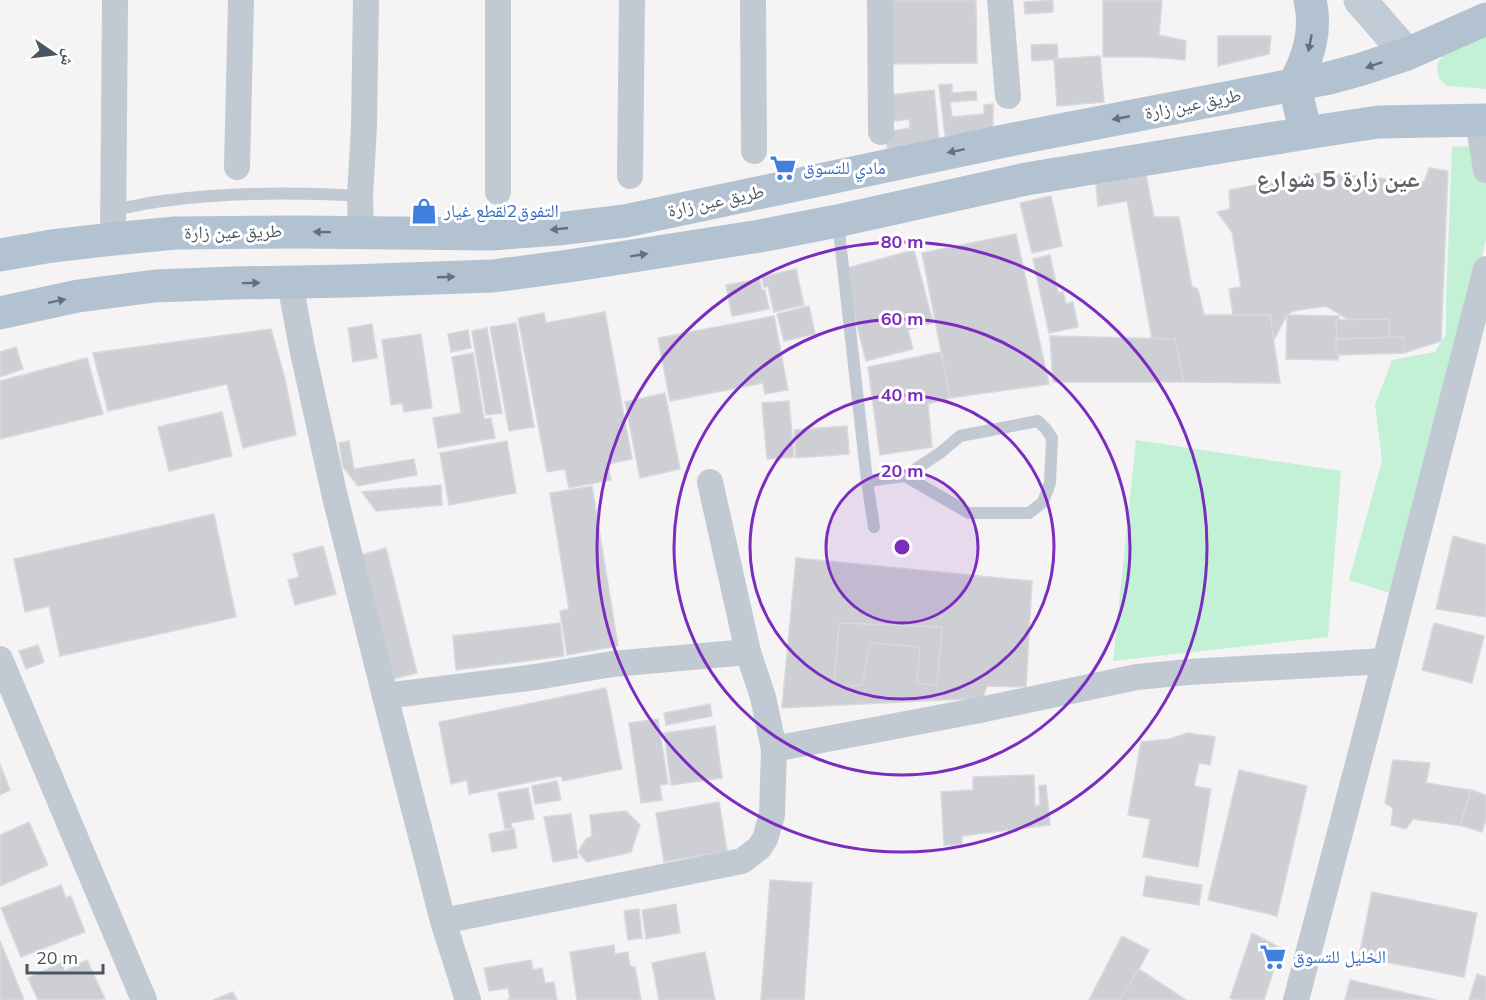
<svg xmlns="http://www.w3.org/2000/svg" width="1486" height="1000" font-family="Mulish,'Noto Naskh Arabic',sans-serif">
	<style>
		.green { fill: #c3f1d5 }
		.building { fill: #cdcfd5; stroke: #d7d9de; stroke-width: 1.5 }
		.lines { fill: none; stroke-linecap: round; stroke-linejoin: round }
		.lane { stroke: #c1cad2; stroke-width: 12 }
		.street { stroke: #c1cad2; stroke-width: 26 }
		.secondary { stroke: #c1cbd6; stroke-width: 33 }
		.primary { stroke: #b3c2d1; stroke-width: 33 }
		.oneway { fill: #64717d }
		.ring { fill: none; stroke: #7b2cbf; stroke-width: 3 }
		.labels { text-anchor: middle; stroke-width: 6; stroke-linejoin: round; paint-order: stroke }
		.street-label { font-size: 18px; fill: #4a5661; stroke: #fff }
		.shop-label { font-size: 18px; fill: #366cbe; stroke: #fff; text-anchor: start }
		.district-label { font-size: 24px; font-weight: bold; fill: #5f6368; stroke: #fff }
		.centre { fill: #7b2cbf; stroke: #fff; stroke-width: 3 }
		.ring-label { font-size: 18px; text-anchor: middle; font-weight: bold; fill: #7b2cbf; stroke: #fff; stroke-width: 6; stroke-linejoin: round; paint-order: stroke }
	</style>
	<rect width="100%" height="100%" fill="#f5f3f3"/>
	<!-- green -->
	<g class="green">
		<path d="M1486,28V89L1447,86L1439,79L1437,64L1447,50Z"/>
		<path d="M1486,145V240L1439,438L1396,595L1349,580L1382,461L1375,405L1392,360L1435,352L1446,334V304L1452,147Z"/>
		<path d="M1136,440L1341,471L1328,637L1113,661Z"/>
	</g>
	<!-- building -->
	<g class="building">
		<path d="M885,0H976L977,63L885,64Z"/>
		<path d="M1053,0V12L1025,14L1024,2Z"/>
		<path d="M1103,0H1162L1159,35L1186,41L1185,60L1149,57H1103Z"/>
		<path d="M1218,36H1271L1269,54L1218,66Z"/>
		<path d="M1057,44L1058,59L1032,61L1031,45Z"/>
		<path d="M1100,56L1104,102L1057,106L1054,59Z"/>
		<path d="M952,84V93L976,91L977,100L950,102L952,117L984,114V105L993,104V131L945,136L939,85Z"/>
		<path d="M934,90L940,150L888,159L886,132L910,128L909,119L888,122V95Z"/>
		<path d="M1429,168L1448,171L1441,341L1404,353L1326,306L1293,311L1287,315L1274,340L1270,315H1233L1229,289L1241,287L1232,232L1217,212L1230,209L1229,190L1321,173L1424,182Z"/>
		<path d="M1146,175L1154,217H1179L1192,287L1198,289L1204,315H1270L1280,383L1184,382L1175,339H1152L1127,201L1098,206L1096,184Z"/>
		<path d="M1051,196L1062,246L1032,253L1020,203Z"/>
		<path d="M1016,234L1049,384L950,398L922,253Z"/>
		<path d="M914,250L933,323L908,330L913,349L866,361L843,269Z"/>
		<path d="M1050,255L1058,293L1063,292L1066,304L1073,302L1078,327L1049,333L1033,259Z"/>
		<path d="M796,269L804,305L774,312L768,286L764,287L762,277Z"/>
		<path d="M759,279L762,290H765L769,309L732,316L726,285Z"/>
		<path d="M809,306L815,334L784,341L777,314Z"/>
		<path d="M605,312L632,459L608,464L611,480L569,488L565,469L547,472L518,318L544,313L546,323Z"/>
		<path d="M1287,315L1339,316L1338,360L1286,359Z"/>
		<path d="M774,316L788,390L765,394L763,383L670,401L658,338Z"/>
		<path d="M1389,319V338L1337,339L1336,320Z"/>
		<path d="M516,323L534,427L509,431L490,327Z"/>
		<path d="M372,324L377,358L353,362L348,328Z"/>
		<path d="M487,328L502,413L486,415L472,331Z"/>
		<path d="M271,329L285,379L296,435L243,448L227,384L108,411L93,353Z"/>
		<path d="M468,330L471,348L451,352L448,334Z"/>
		<path d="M421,334L432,408L404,412L402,403L391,405L382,340Z"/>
		<path d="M1050,336L1175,339L1184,382H1053Z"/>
		<path d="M1404,337V353L1336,355V339Z"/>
		<path d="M16,347L23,369L0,377V352Z"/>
		<path d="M941,352L950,398L928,404L932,447L880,455L868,367Z"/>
		<path d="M473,353L484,419L491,418L495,438L438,448L433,418L461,413L452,357Z"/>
		<path d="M87,358L103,414L0,439V381Z"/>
		<path d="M665,393L680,469L640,478L625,402Z"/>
		<path d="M789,401L794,457L767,459L762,403Z"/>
		<path d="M222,412L232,456L169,471L158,427Z"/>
		<path d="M847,426L849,454L796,458L794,430Z"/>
		<path d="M349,441L354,469L414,459L417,475L358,486L343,467L339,443Z"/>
		<path d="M507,441L516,493L449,505L440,453Z"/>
		<path d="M441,485L442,505L376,511L362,492Z"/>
		<path d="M592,486L618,646L567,655L560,611L569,609L550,493Z"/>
		<path d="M214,514L236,617L60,656L49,606L25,612L14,559Z"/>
		<path d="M1453,536L1486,545V617L1436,609Z"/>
		<path d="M323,546L336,594L295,605L288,580L299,577L293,554Z"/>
		<path d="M386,548L417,673L385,681L354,557Z"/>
		<path d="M796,558L1032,581L1026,687L987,686L983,698L782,708Z"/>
		<path d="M560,623L564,656L456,670L453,636Z"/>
		<path d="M839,623L942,627L937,685L917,683L920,647L870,643L862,685L850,686L834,684Z"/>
		<path d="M1434,623L1484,636L1472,683L1422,670Z"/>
		<path d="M38,645L44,662L26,669L19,651Z"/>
		<path d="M606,688L622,769L563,781L561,776L469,794L467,780L451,784L439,722Z"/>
		<path d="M710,704L712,716L666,725L664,713Z"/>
		<path d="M658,719L668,784L660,785L662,800L641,803L629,723Z"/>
		<path d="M715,726L722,778L671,785L664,733Z"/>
		<path d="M1188,733L1215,737L1210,765L1199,763L1194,786L1211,789L1198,867L1143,857L1150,819L1128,815L1141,742L1169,739Z"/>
		<path d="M1393,760L1430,763L1426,783L1471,790L1463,826L1413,819L1406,829L1391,825L1393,808L1385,803Z"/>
		<path d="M0,764L10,790L0,795Z"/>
		<path d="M1239,770L1307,786L1277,916L1208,900Z"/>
		<path d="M1034,775L1035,806L1040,805L1039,786L1046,785L1050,825L962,836V845H944L941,792L973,790V777Z"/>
		<path d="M557,781L561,800L535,804L532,786Z"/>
		<path d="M528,788L534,819L511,823L512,828L505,829L498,793Z"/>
		<path d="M1471,790L1486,795V820L1482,832L1460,825Z"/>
		<path d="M719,802L727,851L664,862L656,813Z"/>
		<path d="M626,811L640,825L631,852L587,862L578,852L586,839L592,836L590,815Z"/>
		<path d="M571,814L578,858L553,862L544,817Z"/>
		<path d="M29,822L48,865L0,886V835Z"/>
		<path d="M514,829L517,848L492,852L489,834Z"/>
		<path d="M1146,876L1202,885L1199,905L1143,896Z"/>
		<path d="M770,880L812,883L804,1000H761Z"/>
		<path d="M61,885L66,898L71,896L85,932L21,957L1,908Z"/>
		<path d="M1372,892L1477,913L1464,977L1359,957Z"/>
		<path d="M676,904L680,933L646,939L642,910Z"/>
		<path d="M639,909L642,938L628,940L624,911Z"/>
		<path d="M1252,933L1281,948L1264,1000H1235L1230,998Z"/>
		<path d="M1122,936L1149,950L1122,1000H1089Z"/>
		<path d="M0,941L24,1000H0Z"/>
		<path d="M614,945L615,954L628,952L630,966L635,967L641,1000H577L570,952Z"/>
		<path d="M705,952L715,1000H659L652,963Z"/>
		<path d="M87,960L105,999L38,1000L28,978L61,963L65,971Z"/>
		<path d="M531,960L533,970L542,968L545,983L554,982L557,1000H507L510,999L508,988L489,991L484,968Z"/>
		<path d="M1139,969L1186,1000H1119Z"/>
		<path d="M1477,974L1486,977V1000H1469Z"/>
		<path d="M1350,980L1436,1000H1345Z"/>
		<path d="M233,992L237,1000H213Z"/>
	</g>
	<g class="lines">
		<!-- lane -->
		<g class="lane">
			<path d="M113,210C130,207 146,203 163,201C229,192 294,192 360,196"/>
			<path d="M838,222L867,481L874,527"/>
			<path d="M867,481L905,476L940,453L960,436L1038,421L1046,429L1052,438L1050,483L1043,502L1029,513H969L905,476"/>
		</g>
		<!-- street -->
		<g class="street">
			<path d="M753,0L754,151"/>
			<path d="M880,0L881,132"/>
			<path d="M1000,0L1008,96"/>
			<path d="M1478,120L1486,170"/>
			<path d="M237,167L241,0"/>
			<path d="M630,176L632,0"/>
			<path d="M498,192V0"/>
			<path d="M361,232L360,196L364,126L366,0"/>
			<path d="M113,239L115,0"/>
			<path d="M290,283L302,348L335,497L385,696L443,921L468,1000"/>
			<path d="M710,482L748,652"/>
			<path d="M0,659L144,1000"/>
			<path d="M385,696L536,677L612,664L748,652L763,697L774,749L772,815L765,839L759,848L742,861L443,921"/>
			<path d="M774,749L980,710L1137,677L1188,672L1385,661"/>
			<path d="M1296,1000L1385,661L1486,269"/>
		</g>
		<!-- secondary -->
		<path class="secondary" d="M1360,0L1407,54"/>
		<!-- primary -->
		<g class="primary">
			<path d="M1306,133L1294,84C1309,57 1317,30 1310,0"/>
			<path d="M0,255L52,246L113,239L175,233L299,232L492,234L558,229L625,221L1014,139L1329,78L1362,69L1407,54L1486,19"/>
			<path d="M0,313L78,296L155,286L233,283L348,281L493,276L569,266L760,236L837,221L1026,179L1306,133L1378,122L1486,120"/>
		</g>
	</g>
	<!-- one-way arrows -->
	<defs><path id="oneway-solid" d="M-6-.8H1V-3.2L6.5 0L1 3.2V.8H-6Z" transform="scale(1.5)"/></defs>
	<g class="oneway">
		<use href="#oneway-solid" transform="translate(1310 43) rotate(101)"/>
		<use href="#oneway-solid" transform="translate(1374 65) rotate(161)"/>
		<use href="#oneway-solid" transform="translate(1121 118) rotate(169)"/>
		<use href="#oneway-solid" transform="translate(956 151) rotate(168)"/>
		<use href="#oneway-solid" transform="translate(559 229) rotate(174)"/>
		<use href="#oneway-solid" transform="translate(322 232) rotate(-179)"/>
		<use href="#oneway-solid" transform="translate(639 255) rotate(-9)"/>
		<use href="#oneway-solid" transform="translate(446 277) rotate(-2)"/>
		<use href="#oneway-solid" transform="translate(251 283) rotate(-1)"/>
		<use href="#oneway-solid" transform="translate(57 301) rotate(-12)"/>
	</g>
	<!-- distance rings -->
	<circle cx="902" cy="547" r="76" fill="#7b2cbf" fill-opacity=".12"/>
	<g class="ring">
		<circle cx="902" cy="547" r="76"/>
		<circle cx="902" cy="547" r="152"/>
		<circle cx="902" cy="547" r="228"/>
		<circle cx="902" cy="547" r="305"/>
	</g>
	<!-- icons -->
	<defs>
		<g id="supermarket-bare" transform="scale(2.07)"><path d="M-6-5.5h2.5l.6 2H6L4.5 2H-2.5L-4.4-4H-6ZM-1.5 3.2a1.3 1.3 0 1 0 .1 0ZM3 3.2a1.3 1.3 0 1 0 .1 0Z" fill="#3f7fe0" stroke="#fff" stroke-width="2.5" paint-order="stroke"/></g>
		<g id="shop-bare" transform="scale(2.07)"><path d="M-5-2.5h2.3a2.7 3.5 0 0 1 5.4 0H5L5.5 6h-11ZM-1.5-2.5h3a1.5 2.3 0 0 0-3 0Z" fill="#3f7fe0" stroke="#fff" stroke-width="2.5" paint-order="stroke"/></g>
	</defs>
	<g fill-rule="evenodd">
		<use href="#supermarket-bare" x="783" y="168"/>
		<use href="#shop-bare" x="424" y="211"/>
		<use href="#supermarket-bare" x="1273" y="957"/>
	</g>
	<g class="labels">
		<!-- street labels -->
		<g class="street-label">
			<text transform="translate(1193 104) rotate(-11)" y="6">طريق عين زارة</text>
			<text transform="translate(716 201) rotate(-12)" y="6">طريق عين زارة</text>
			<text transform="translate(233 232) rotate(-1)" y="6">طريق عين زارة</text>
		</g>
		<!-- shop labels -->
		<g class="shop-label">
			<text x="803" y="174">مادي للتسوق</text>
			<text x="444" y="217">التفوق2لقطع غيار</text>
			<text x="1293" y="963">الخليل للتسوق</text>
		</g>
		<!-- district labels -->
		<g class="district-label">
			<text x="1338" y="187">عين زارة 5 شوارع</text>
		</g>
	</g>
	<circle cx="902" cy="547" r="9" class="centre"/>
	<g class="ring-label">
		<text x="902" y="248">80 m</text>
		<text x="902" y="325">60 m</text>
		<text x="902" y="401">40 m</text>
		<text x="902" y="477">20 m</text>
	</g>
	<!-- north arrow -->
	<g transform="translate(54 54) rotate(104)" stroke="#ffffff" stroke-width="4.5" paint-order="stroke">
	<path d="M0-4.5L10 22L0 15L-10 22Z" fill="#4a5661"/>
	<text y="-9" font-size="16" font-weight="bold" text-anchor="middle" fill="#4a5661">ش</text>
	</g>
	<!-- scale -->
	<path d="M27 964v9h76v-9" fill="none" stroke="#4a5661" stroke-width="3"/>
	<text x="36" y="964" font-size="18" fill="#4a5661" stroke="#ffffff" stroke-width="4.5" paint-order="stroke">20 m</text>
</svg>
